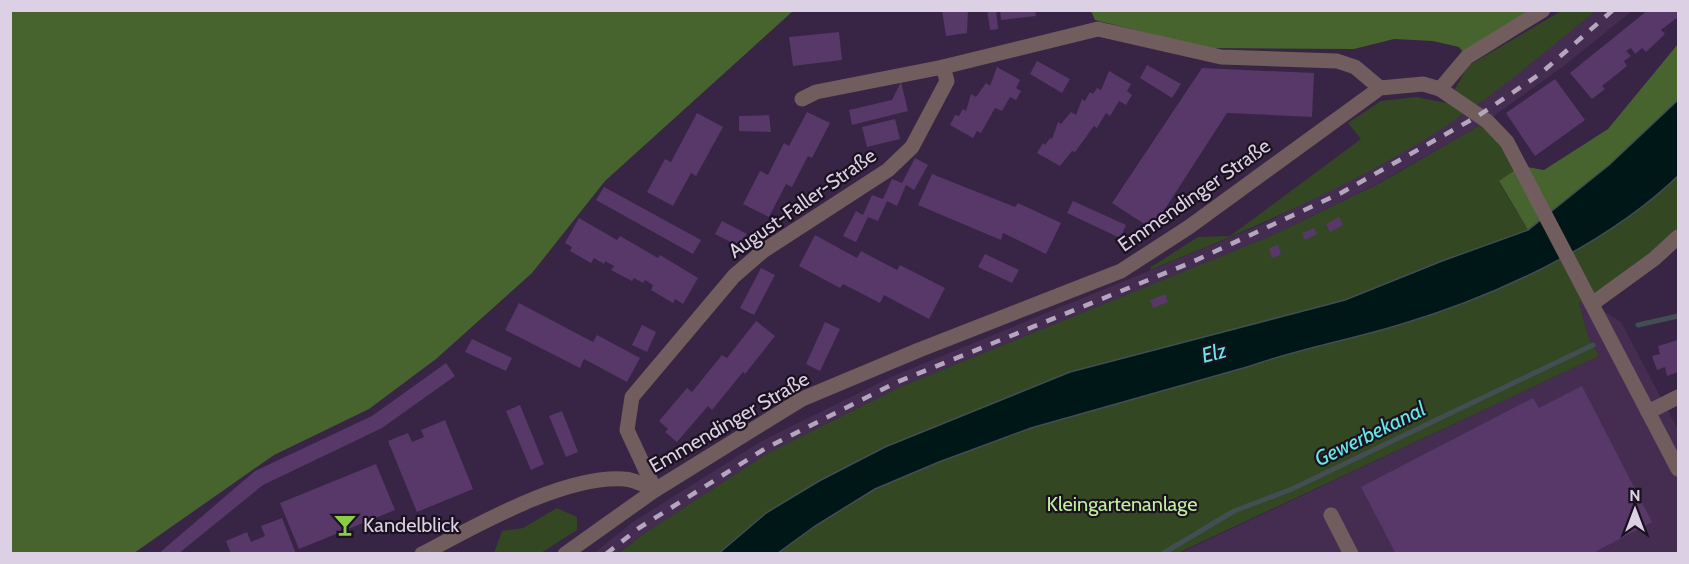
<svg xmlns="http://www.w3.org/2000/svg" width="1689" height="564" font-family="Cabin,sans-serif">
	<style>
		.built { fill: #452d52 }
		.green { fill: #334722 }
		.forest { fill: #47642e }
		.water { fill: #001717; stroke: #424e54; stroke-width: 1.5 }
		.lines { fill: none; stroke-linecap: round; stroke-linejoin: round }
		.stream { stroke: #424e54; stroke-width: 5 }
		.building { fill: #573869 }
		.minor { stroke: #715c5e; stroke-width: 15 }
		.rail { stroke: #b4a6bd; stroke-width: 4.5; stroke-dasharray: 10 10; stroke-linecap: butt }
		.labels { text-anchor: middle; stroke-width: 4.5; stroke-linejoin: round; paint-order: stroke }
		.street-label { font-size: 20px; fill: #dcd0e4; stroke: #1b1220 }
		.park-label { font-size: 20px; fill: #c0ee9d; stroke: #1b1220 }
		.poi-label { font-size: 20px; fill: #dcd0e4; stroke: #1b1220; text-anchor: start }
		.water-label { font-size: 21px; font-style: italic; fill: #65eae6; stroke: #1b1220 }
	</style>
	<rect width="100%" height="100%" fill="#382444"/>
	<!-- built -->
	<g class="built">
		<path d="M1596,11H1632L1565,65L1487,121L1379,183L1273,235L900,387L768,453L645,533L617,553L593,554L633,522L760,442L891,377L1263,224L1395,156L1471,110Z"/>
		<path d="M1579,301L1592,304L1621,322L1678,430V553L1178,554L1599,356L1588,336Z"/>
	</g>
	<!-- green -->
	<g class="green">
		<path d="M1561,11H1596C1555,43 1514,79 1471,109C1373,178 1260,225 1150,270L1151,267L1198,237L1230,236L1361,139L1348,123L1381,101L1416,97L1447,103L1468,66Z"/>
		<path d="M1487,121L1521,166L1499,182L1528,230L1442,261L1345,300L1070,372L885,447L819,481L766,513L718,553L617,554L645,533L768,453L900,387L1273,235L1380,183Z"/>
		<path d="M1678,176V237L1592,304L1579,302L1588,336L1599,356L1178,553L778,554C809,530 841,505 876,489C994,432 1122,401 1247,367C1297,349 1349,339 1400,325C1419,320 1437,311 1456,305C1536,275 1616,236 1678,176Z"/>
		<path d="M557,508L577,517V530L541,553H494L502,531L523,528Z"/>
	</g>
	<!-- forest -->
	<g class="forest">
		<path d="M10,11L11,10L793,11L605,181L532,273L436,359L369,409L274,455L134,553H11Z"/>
		<path d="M1091,11H1543L1467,57L1459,47L1433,41L1394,39L1354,49L1208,48L1095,20Z"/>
		<path d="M1678,44V100L1609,165L1528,230L1499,181L1521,166L1544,170L1608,129Z"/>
	</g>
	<!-- water -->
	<path class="water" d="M1678,100V176C1606,245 1496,296 1402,324C1350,340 1298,349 1247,367L1031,428L939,462L875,489L815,526L778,553L718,554L766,513L819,481L885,447L1070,372L1345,300L1442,261L1528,230L1609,165Z"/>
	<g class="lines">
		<!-- stream -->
		<g class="stream">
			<path d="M1638,325L1678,316"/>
			<path d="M1162,554L1234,511L1292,489L1593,345"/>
		</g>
	</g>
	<!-- building -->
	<g class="building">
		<path d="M942,10L968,11L967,33L946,36Z"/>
		<path d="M987,10H996L998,29L990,30Z"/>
		<path d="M1000,10H1035L1036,16L1001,20Z"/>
		<path d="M1648,10H1676L1678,17L1661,30L1665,34L1646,52L1642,48L1635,54L1631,48L1626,51L1631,56L1624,61L1627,66L1602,86L1605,89L1592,99L1570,73Z"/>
		<path d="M839,32L842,60L793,66L789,37Z"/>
		<path d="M1037,61L1070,79L1062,93L1030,74Z"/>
		<path d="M1147,65L1181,84L1172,98L1140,78Z"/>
		<path d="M997,67L1020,80L1016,88L1021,91L1016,100L1010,97L1002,111L995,108L981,133L977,131L973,138L950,125L955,115L959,116L963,109L966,111L971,94L976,97L986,83L990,86Z"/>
		<path d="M1202,68L1314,73L1312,117L1227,113L1152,229L1112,203Z"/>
		<path d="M1109,71L1131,84L1127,91L1132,95L1126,105L1119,101L1110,116L1106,113L1097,128L1094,126L1075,152L1072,151L1060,166L1037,153L1043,143L1045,145L1050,138L1052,139L1058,122L1061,124L1071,112L1076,115L1082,99L1085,101L1090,92L1093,94L1097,88L1101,90Z"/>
		<path d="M1555,79L1585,120L1535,156L1506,113Z"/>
		<path d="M901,82L908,111L852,125L849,110L892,100Z"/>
		<path d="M807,112L830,123L812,158L808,156L792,187L786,184L769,217L743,204L760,171L768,175L784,143L789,146Z"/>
		<path d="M697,113L723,127L696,176L691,173L673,206L647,192L665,159L671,162Z"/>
		<path d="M769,115L771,132L739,131V116Z"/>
		<path d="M895,119L900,139L867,147L862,127Z"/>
		<path d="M915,158L928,165L914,190L906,185L897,206L887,201L878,221L868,217L856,242L843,236L856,211L863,215L872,195L883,199L892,179L902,183Z"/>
		<path d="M932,174L1015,207L1018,203L1061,223L1046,254L1003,233L1001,240L918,205Z"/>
		<path d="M604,187L701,240L693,254L596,200Z"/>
		<path d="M1073,201L1126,225L1120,238L1067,213Z"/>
		<path d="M1339,217L1343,225L1330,232L1326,224Z"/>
		<path d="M579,218L617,240L620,236L658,258L660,255L698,278L683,304L675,299L673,303L651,290L653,285L645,280L643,283L634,278L632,281L611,270L614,266L605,261L604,264L594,258L591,263L570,251L572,247L565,243Z"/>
		<path d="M722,221L747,234L740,247L715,234Z"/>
		<path d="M1314,228L1317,234L1305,240L1302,233Z"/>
		<path d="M815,235L857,258L861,251L897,270L900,265L945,288L929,319L884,295L880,303L843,284L840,288L799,266Z"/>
		<path d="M1278,245L1281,255L1272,258L1269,248Z"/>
		<path d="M985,254L1019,270L1012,283L978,267Z"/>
		<path d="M761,268L775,275L754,315L740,308Z"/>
		<path d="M1165,294L1168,302L1153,308L1150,300Z"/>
		<path d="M519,303L593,342L597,335L640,358L627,382L584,359L580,368L505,330Z"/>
		<path d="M756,321L775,336L745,374L743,372L712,410L708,406L677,442L665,432L668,429L659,421L687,388L692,392L722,355L727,358Z"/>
		<path d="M825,322L840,329L820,371L806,364Z"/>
		<path d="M642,325L656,332L647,352L632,345Z"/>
		<path d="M472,339L512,358L506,371L465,352Z"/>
		<path d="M1678,340V372L1667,376L1665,367L1657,370L1652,356L1660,354L1658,346Z"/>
		<path d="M446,363L455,376L382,428L263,485L178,554H158L255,471L372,416Z"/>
		<path d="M1582,386L1652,522L1591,554H1396L1361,487L1533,398L1539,408Z"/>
		<path d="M520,405L544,464L531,470L506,411Z"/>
		<path d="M562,411L578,452L566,457L549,416Z"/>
		<path d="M445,420L473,489L417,512L388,441L408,433L412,442L424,437L421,430Z"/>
		<path d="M376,464L395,510L299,549L280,503Z"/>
		<path d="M282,518L296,554H231L226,541L247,532L251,542L265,536L261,526Z"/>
	</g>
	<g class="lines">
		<!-- minor -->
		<g class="minor">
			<path d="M1440,89L1467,57L1543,10"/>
			<path d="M802,99L816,92L943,67L1098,29L1221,57L1337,61L1355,67L1380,88"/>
			<path d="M1592,304L1654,259L1678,237"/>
			<path d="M1648,412L1678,397"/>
			<path d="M655,490L627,430L632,397L734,276L763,251L888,170L912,147L947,81L943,67"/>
			<path d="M1331,515L1351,554"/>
			<path d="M422,554C476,526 563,475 624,479C634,479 646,486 655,490"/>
			<path d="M565,554L655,490L802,399L919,350L1121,271L1189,227L1380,88L1423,84L1440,89L1487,121L1507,142L1678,469"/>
		</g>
		<!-- rail -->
		<path class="rail" d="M606,554L639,528L766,448L895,383L1190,263L1341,193L1478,116L1540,74L1613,10"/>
	</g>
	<!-- icons -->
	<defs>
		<g id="bar-bare" transform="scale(1.8)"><path d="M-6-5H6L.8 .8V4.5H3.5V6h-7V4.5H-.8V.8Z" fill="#8ace48" stroke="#1b1220" stroke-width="2.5" paint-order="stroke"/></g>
	</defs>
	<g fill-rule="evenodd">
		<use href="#bar-bare" x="345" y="525"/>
	</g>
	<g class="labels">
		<!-- street labels -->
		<g class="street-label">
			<text transform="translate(1194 195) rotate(-35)" y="7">Emmendinger Straße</text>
			<text transform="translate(802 203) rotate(-35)" y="7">August-Faller-Straße</text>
			<text transform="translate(729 422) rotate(-30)" y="7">Emmendinger Straße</text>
		</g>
		<!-- park labels -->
		<g class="park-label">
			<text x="1122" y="511">Kleingartenanlage</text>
		</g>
		<!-- poi labels -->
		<g class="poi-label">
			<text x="363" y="532">Kandelblick</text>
		</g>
		<!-- water labels -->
		<g class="water-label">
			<text transform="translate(1214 353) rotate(-15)" y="7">Elz</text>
			<text transform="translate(1370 434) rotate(-26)" y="7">Gewerbekanal</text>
		</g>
	</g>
	<!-- border -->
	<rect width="1689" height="564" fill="none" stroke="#dcd0e4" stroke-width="24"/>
	<!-- north arrow -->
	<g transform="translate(1635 510)" stroke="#1b1220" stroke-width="4.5" paint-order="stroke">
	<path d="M0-4.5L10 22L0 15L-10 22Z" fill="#dcd0e4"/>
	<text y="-9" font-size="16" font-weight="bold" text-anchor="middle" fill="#dcd0e4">N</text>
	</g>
</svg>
